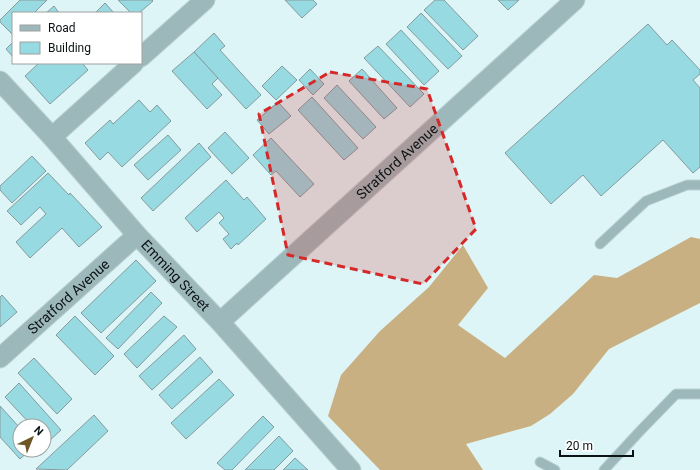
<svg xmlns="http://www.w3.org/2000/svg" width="700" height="470" font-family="Roboto,sans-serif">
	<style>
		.forest { fill: #c9b082 }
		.building { fill: #98dae1; stroke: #859b9d }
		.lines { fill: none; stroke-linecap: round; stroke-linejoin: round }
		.service-casing { stroke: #bbd1d3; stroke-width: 11 }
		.minor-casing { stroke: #bbd1d3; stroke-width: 21 }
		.service { stroke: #9db8bb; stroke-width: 9 }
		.minor { stroke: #9db8bb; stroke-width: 19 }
		.marked { fill: #d62828; fill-opacity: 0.2; stroke: #d62828; stroke-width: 3; stroke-dasharray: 8 5; stroke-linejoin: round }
		.labels { text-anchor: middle; stroke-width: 3.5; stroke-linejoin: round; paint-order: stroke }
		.street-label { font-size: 14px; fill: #0b1314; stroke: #fff }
	</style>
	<rect width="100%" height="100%" fill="#ddf5f7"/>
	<!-- forest -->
	<path class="forest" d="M691,237L700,239V303L609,349L573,394L550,414L531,426L466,444L483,470H380L328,416L341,375L380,331L429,287L463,245L488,288L458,325L505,358L594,275L617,278Z"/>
	<!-- building -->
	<g class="building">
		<path d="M20,0H47L34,13H13V35L0,22V20Z"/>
		<path d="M118,0H152L153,1L139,13H131Z"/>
		<path d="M285,0H313L317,4L302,18Z"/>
		<path d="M435,0H444L478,36L463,50L424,10Z"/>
		<path d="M498,0H519L508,10Z"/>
		<path d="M105,3L114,13H95Z"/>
		<path d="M54,6L59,13H46Z"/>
		<path d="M421,13L462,56L448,69L407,27Z"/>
		<path d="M648,24L667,45L672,40L700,70V74L693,80L700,88V167L693,173L663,140L601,196L583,175L551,204L505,153Z"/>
		<path d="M401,30L439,71L424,85L386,44Z"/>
		<path d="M214,33L225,46L220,50L261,95L246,109L194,52Z"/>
		<path d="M13,42V57L6,49Z"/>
		<path d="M378,46L424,94L410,107L364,58Z"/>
		<path d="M194,52L218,78L212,84L222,95L207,109L172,71Z"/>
		<path d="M39,63H82L88,70L50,104L25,76Z"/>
		<path d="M282,66L297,80L276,100L262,86Z"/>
		<path d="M310,69L324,84L313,95L299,80Z"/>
		<path d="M362,69L397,108L384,119L349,81Z"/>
		<path d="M337,85L376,127L363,139L324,98Z"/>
		<path d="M312,97L358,148L344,160L298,110Z"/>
		<path d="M139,100L150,112L157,105L171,121L122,167L108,152L100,160L85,143L110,120L113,124Z"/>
		<path d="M278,102L291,116L269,134L257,120Z"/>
		<path d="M225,132L249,158L232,174L208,148Z"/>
		<path d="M168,135L181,150L148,180L134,165Z"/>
		<path d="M271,138L314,184L300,197L276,171L271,175L253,155Z"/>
		<path d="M199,143L211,157L153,211L141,198Z"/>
		<path d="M32,156L46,171L12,203L0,190V186Z"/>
		<path d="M48,173L69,195L70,193L102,227L79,247L62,228L30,258L16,242L46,214L40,207L21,225L7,211Z"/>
		<path d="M226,180L244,200L247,197L266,219L238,245L237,243L231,249L223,239L229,234L219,223L224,218L219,212L197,232L185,218Z"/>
		<path d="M136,260L156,281L101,333L81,313Z"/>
		<path d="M151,292L162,303L118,349L106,338Z"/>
		<path d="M2,295L17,312L0,327V297Z"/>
		<path d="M75,316L114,356L95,375L56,335Z"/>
		<path d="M164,316L177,327L137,368L124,354Z"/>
		<path d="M184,335L196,349L152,390L139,376Z"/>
		<path d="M200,357L213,372L172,409L159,395Z"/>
		<path d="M34,358L72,399L57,414L18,373Z"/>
		<path d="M219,379L234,395L186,439L171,423Z"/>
		<path d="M19,383L61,430L47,443L44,439V426H32L5,397Z"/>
		<path d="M0,406L20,428V450H30L20,459L0,437Z"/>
		<path d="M94,415L108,431L67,470L36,469Z"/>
		<path d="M263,416L274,427L232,470H225L217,463Z"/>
		<path d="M279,436L293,451L274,470H245Z"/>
		<path d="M295,458L308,470H283Z"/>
	</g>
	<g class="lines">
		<!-- service casing -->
		<g class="service-casing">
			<g id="service">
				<path d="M600,244L646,201L687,185H700"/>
				<path d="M540,462L555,470"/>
				<path d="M604,470L641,430L676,394H700"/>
			</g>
		</g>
		<!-- minor casing -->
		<g class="minor-casing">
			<g id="minor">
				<path d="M141,57L205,0"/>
				<path id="s1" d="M0,81L52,137L137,235L220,322L351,470"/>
				<path d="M52,137L134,63"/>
				<path id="s2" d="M220,322L575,0"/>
				<path id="s3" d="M0,358L137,235"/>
			</g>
		</g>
		<!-- service -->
		<use href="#service" class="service"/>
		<!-- minor -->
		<use href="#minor" class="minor"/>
	</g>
	<!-- marked area -->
	<path class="marked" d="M330,72L427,89L476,229L423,284L288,255L259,114Z"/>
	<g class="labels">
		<!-- street labels -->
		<g class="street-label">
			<text dy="5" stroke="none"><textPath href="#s2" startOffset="239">Stratford Avenue</textPath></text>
			<text dy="5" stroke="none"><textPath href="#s1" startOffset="262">Emming Street</textPath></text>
			<text dy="5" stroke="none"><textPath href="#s3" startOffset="92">Stratford Avenue</textPath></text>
		</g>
	</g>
	<!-- legend -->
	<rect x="12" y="12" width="130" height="52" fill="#ffffff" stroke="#9da1a1"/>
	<rect x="20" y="25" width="20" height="6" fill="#9db8bb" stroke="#9da1a1"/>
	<text x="48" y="32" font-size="12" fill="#0b1314">Road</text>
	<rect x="20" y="42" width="20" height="12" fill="#98dae1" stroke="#9da1a1"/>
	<text x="48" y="52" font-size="12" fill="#0b1314">Building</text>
	<!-- north arrow -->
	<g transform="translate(32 438) rotate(43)"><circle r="19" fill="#ffffff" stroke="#9da1a1"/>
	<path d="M0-3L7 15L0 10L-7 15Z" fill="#6e5526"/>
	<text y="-6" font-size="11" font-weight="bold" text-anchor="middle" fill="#0b1314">N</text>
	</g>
	<!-- scale -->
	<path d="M560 450v6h73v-6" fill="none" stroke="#0b1314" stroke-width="2"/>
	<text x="566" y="450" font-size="12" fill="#0b1314" stroke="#ffffff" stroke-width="3" paint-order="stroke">20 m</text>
</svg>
